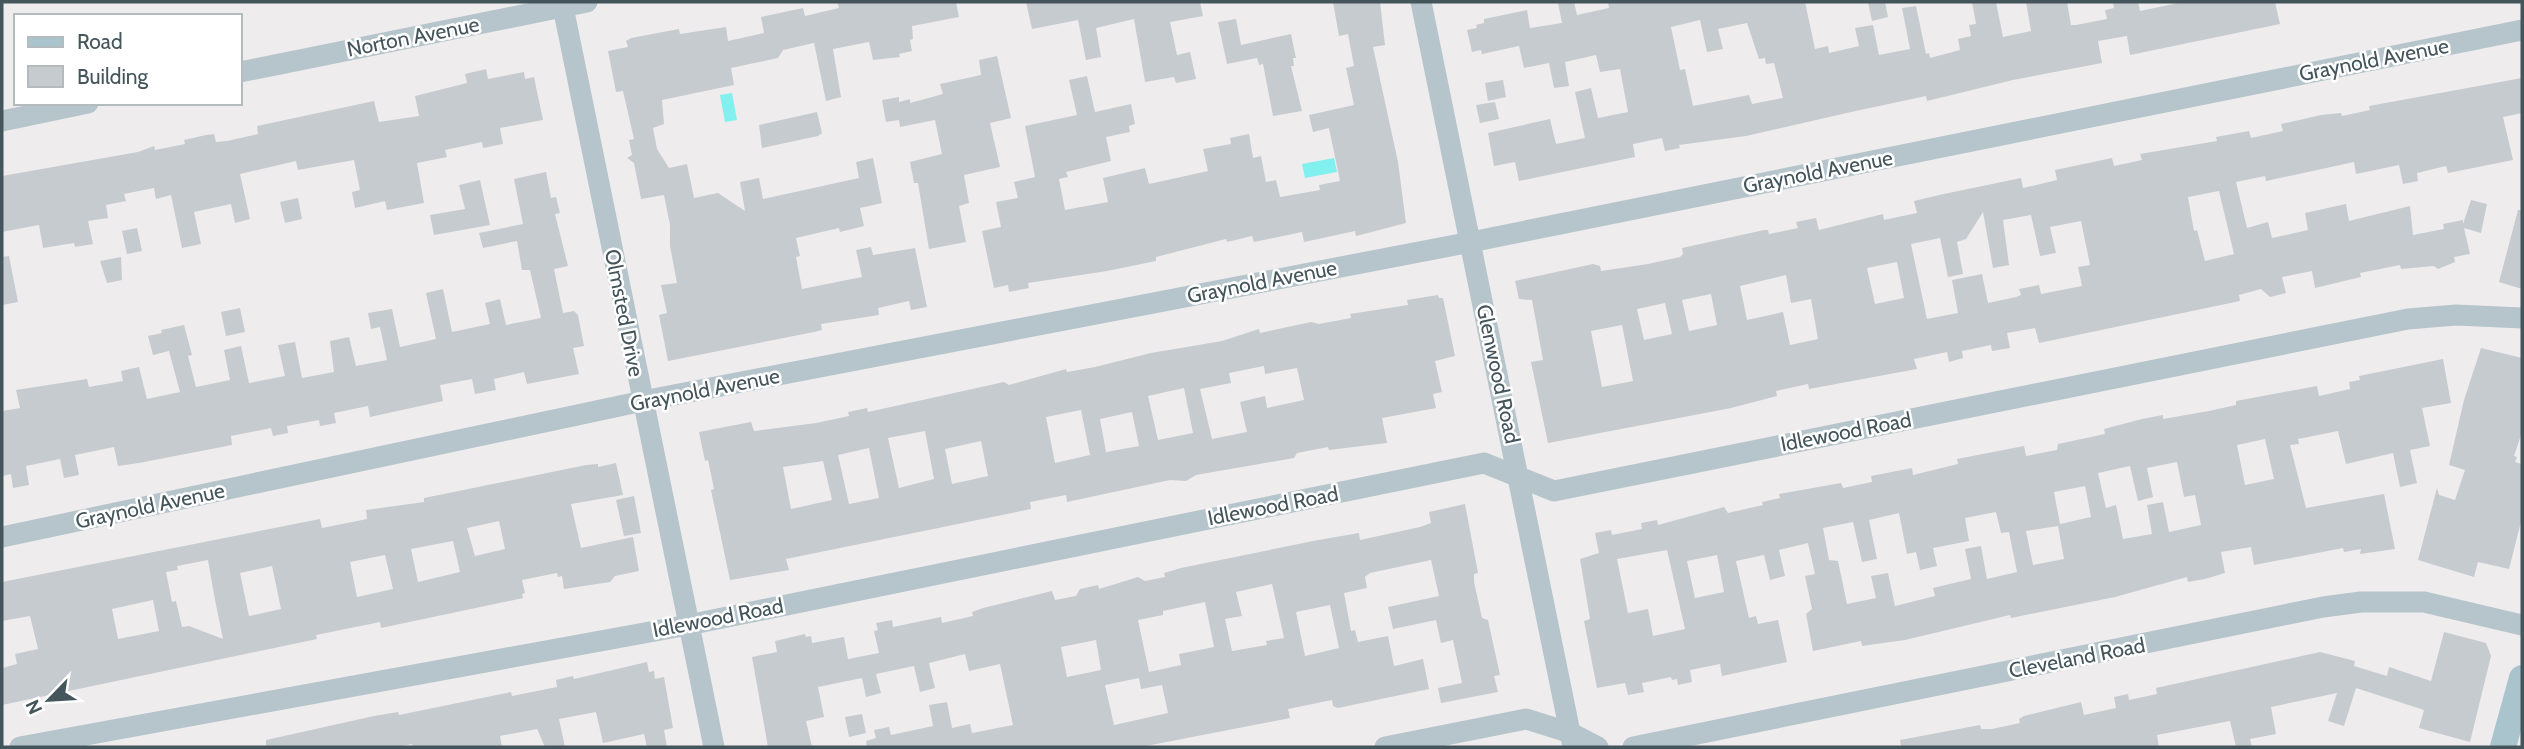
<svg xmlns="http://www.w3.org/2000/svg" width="2524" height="749" font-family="Cabin,sans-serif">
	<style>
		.water { fill: #81f0ef }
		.building { fill: #c6cbd0; fill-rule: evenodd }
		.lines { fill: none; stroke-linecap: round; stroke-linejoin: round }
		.minor { stroke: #b6c5cb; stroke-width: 21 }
		.major { stroke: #aac4cd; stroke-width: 26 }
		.labels { text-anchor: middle; stroke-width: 5; stroke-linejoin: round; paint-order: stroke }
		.street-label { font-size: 21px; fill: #44555b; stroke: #fff }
	</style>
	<rect width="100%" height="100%" fill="#efeced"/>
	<!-- water -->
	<g class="water">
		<path d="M732,93L737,120L725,122L720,95Z"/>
		<path d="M1334,158L1337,172L1305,178L1302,164Z"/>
	</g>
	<!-- building -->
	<g class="building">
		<path d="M837,2H956L959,17L912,26L913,39L910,40L912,51L899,54L900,57L873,60L869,42L833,49L841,97L826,101L814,43L783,50L778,58L731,68L734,85L662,100L664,124L653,128L657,149L669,168L687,164L694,198L718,193L745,211L740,182L759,178L763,199L859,178L856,162L873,158L882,203L860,208L864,226L840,232L839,228L796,238L800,256L796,257L802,289L862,277L856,250L871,247L873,255L915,248L927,307L911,310L909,301L878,308L879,315L821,324L822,330L814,332L668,361L659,315L667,313L661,285L677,283L670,246V225L664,195L641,199L634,163L627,158L632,155L629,140L634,139L623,91L616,92L608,51L628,47L626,41L631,38L679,29L680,34L726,27L728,41L764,33L761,17L803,8L805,16L839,8Z"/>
		<path d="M1026,2H1200L1203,16L1170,22L1177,55L1190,52L1196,79L1176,83L1174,77L1145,82L1134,19L1096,28L1101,57L1086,60L1078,20L1032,29Z"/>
		<path d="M1333,2H1380L1385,45L1373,47L1398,162L1406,223L1356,236L1355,231L1304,242L1302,232L1254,242L1252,236L1227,242L1226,239L1156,257V261L1107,271L1028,283L1029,288L1009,292L1008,285L994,288L982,231L1001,227L996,202L1018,198L1014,182L1035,177L1025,126L1077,115L1069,80L1087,76L1095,112L1131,104L1135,124L1129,126L1130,132L1106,137L1111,161L1066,172L1068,177L1059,179L1065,210L1108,202L1103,178L1145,168L1149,184L1208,171L1203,149L1231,144L1230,138L1249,134L1253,158L1261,156L1266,182L1276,180L1280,197L1320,190L1319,185L1340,181L1329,128L1313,132L1309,115L1354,105L1346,68L1354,66L1348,34L1339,36Z"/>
		<path d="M1566,2H1574L1577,15L1609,8L1608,2H1805L1815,49L1828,46L1829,53L1859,46L1855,28L1873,25L1879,55L1910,49L1902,8L1916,6L1926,54L1929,53L1930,58L1960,50L1958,39L1971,36L1969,25L1976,24L1972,2H1996L2003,37L2031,31L2026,2H2067L2071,25H2076L2107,19L2105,10L2114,8L2113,2H2138L2140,11L2183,2H2275L2280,24L2130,55L2127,36L2098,41L2102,63L2013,80L1927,101L1926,96L1851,112L1746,136L1679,145L1680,148L1665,151L1662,138L1633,144L1635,157L1519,181L1515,162L1494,166L1488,133L1550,119L1556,144L1585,138L1575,92L1591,88L1598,118L1628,112L1620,69L1600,72L1596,55L1565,62L1569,86L1554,88L1549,63L1524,68L1519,46L1482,54L1481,50L1472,52L1467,30L1477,28L1476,25L1484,23V19L1527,10L1530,28L1562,23L1558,3ZM1700,20L1707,52L1723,49L1718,29L1747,23L1759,59L1765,58L1766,64L1774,63L1783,98L1752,104L1749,95L1693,106L1685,69L1680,70L1671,27Z"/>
		<path d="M1868,2H1885L1888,17L1872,21Z"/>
		<path d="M1236,19L1241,45L1291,34L1296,58H1293L1294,66H1291L1302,111L1273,116L1263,64L1259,65L1257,58L1227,64L1218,22Z"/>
		<path d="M997,56L1011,118L990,123L1000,167L964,175L969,203L959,206L966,242L929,249L918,183H914L910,162L942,154L935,120L900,127L899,120L886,122L882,100L899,97V102L910,99V103L943,94L940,84L981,75L979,60Z"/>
		<path d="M486,69L488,79L524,72L525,79L534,77L543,120L500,128L503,144L483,148L482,142L445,150L447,157L417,163L424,203L387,210L385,201L355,208L352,192L360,190L354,160L298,170L296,161L240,174L250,219L235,223L231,204L194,212L201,244L182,248L171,195L156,199L154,188L124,194L126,201L106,205L108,218L88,221L93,244L75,247L74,243L43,248L39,225L2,232V176L138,152L154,146L155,150L185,144L184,140L206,135L214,134L216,142L227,141L258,134L257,126L374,101L379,122L419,116L415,96L467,83L465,74Z"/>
		<path d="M2522,78V113L2503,117L2513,160L2448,173L2446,166L2417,173L2418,181L2403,184L2399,165L2356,174L2354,162L2266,181L2265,176L2236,182L2247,228L2268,222L2272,238L2308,230L2305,213L2346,204L2349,221L2410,206L2413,235L2444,229L2443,224L2463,220V224L2471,200L2487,204L2481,233L2464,228L2470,254L2454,257L2455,262L2438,269L2434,266L2401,269L2400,265L2360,273L2361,277L2315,288L2312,271L2282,277L2286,293L2270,297L2261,289L2239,295L2240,301L2039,343L2035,328L2007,333L2010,348L1992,351L1991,345L1962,351L1963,358L1949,362L1947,352L1914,359L1917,369L1809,389L1808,384L1776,391L1777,396L1731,408L1548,443L1531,362L1543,360L1532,300L1519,299L1515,281L1593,264L1600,266L1601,271L1648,264L1680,257L1683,254L1682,248L1764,230H1768L1769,234L1798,228L1796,222L1816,218L1819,230L1883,214L1884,220L1917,213L1914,201L1939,195L2021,178L2023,188L2057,180L2055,170L2112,158L2114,166L2142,160L2140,154L2217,141L2216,137L2249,131L2251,138L2283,131L2281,124L2321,115L2341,113L2342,116L2370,110L2369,106ZM2219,191L2234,254L2205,261L2197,230L2194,231L2188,197ZM1983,212L1993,268L2009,265L2003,220L2031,215L2040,256L2056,253L2050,227L2081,221L2090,265L2078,267L2082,286L2041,294L2039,285L2019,289L2021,295L2016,297L1988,303L1982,274L1952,280L1958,313L1927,319L1911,244L1940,238L1948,277L1963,274L1957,242L1966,239ZM1897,262L1904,298L1875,304L1867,268ZM1786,275L1791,303L1811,299L1818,339L1790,345L1783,312L1747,320L1740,286ZM1711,294L1717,325L1689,331L1682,300ZM1665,303L1672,334L1644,340L1637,309ZM1622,325L1633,381L1602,387L1591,331Z"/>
		<path d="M1503,80L1506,97L1488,101L1485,83Z"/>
		<path d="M1495,102L1499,119L1480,123L1476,105Z"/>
		<path d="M817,112L822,133L818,136L762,148L759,125Z"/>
		<path d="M546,172L551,198L556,197L560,213L555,214L568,266L554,269L563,313L574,311L578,315L584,346L573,348L579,374L527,384L524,372L494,379L496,390L475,394L472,379L440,385L443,401L370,417L368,406L334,413L336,423L320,426L319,420L287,426L288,433L273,436L271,428L231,436L232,445L139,463L118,466L114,447L75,455L79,475L64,478L60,459L26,466L29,485L13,488L11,474L2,476V411L20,408L16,390L87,379L89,387L123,381L121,371L139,367L147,399L180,392L169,351L153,355L148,336L162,333L161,330L184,325L192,355L188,356L196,387L230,380L224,350L241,346L249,383L285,376L278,345L295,342L302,378L334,372L330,341L349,337L356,366L387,360L380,327L371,329L368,313L392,309L400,347L436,339L426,293L443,289L452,332L490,324L485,303L500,299L506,325L541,318L530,270H522L517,241L483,248L479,233L523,224L514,179Z"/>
		<path d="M480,180L490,225L434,235L430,215L465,209L459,185Z"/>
		<path d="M298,198L302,219L285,223L280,202Z"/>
		<path d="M2518,210H2522V289L2499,282Z"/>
		<path d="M137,228L142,251L127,254L122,231Z"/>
		<path d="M9,256L18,302L2,305V257Z"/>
		<path d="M121,257L122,280L107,283L100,261Z"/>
		<path d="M1438,295L1439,298H1443L1455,356L1435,361L1442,392L1433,394L1436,408L1382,418L1387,443L1329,450L1328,447L1297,453L1294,458L1196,475L1186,481L1170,480L1067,502L1066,495L1030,502L1031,509L786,559L789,570L730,580L711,490L714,489L708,460L705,461L699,432L751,422L754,431L816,423L849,416L848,412L867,408L868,412L1004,382L1009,385L1066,369L1067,372L1095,367L1151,353L1222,341L1259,329L1260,333L1311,322L1319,324L1351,318L1350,314L1408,305L1407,300ZM1264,366L1265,374L1297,368L1304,400L1267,408L1265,396L1240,402L1247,432L1212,439L1200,389L1231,383L1229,373ZM1184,388L1193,433L1158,440L1148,396ZM1081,410L1090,455L1055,463L1046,417ZM1132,412L1139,446L1106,452L1100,419ZM925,431L934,479L899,488L888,438ZM981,441L988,476L952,484L945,449ZM869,448L879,498L849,504L838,455ZM823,461L832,500L791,509L783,467Z"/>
		<path d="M240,308L245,332L226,336L221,312Z"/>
		<path d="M2481,348L2522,358V432L2514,456L2517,457L2515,462L2522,464V518L2509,569L2478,562L2474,577L2418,560L2437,488L2439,495L2455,500L2465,470L2449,465L2464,400Z"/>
		<path d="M2443,359L2451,403L2422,408L2430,446L2410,450L2417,483L2400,487L2393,453L2346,464L2338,431L2298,439L2299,444L2290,445L2306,508L2384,494L2395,549L2360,554L2361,549L2344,552L2343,548L2254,565L2251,547L2221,552L2225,573L2205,579L2188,582L2187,577L2115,597L2011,618L2010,615L1905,640L1862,646L1861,641L1813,651L1806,614L1812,609L1805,576L1815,574L1808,543L1779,550L1785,576L1770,580L1764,555L1736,561L1749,618L1756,616L1758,624L1778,620L1787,662L1722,676L1720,664L1690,670L1692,682L1678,685L1677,679L1672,680L1671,677L1642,683L1644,692L1628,695L1625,683L1597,688L1584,621L1590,619L1580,559L1599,553L1595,533L1611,530L1612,535L1642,529L1641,523L1657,520L1658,525L1724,507L1728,513L1763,505L1762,502L1780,498L1779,494L1841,483L1843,488L1872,482L1871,476L1912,468L1913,475L1958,464L1957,459L2024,446L2026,456L2057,450L2058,444L2105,434L2104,429L2142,419L2163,415V419L2209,411L2236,405V401L2317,386L2319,396L2350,389L2349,382L2360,380L2359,376ZM2265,439L2274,479L2245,485L2237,445ZM2177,462L2184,497L2195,495L2201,525L2169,532L2163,502L2147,505L2152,534L2123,539L2116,505L2106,508L2098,473L2130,466L2138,501L2153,497L2147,468ZM2085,486L2091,517L2060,524L2054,492ZM1996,512L2001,533L2009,532L2017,572L1987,579L1981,546L1965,549L1971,579L1933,588L1935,596L1895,606L1888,573L1871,576L1876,598L1847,604L1838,561L1829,560L1823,528L1853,522L1862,562L1877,559L1869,520L1899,513L1907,554L1916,552L1920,570L1937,566L1933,548L1969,541L1965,518ZM2058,526L2064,559L2033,565L2026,531ZM1667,550L1685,629L1653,636L1648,609L1628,613L1617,559ZM1717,555L1724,592L1695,598L1687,561Z"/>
		<path d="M616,463L623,495L571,504L581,548L633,537L639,571L615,576L610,582L564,589L562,576L558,577L557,573L522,580L525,593L522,594L523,598L381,628L380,622L316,635L317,639L2,705V668L17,664L15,654L38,649L30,616L2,621V582L320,519L322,528L367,519L366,510L424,502V498L586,465L598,464V467ZM499,521L505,549L475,556L467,528ZM453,541L460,572L418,582L411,549ZM385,555L393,589L357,597L350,562ZM208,560L215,600L223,639L189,626L182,627L176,601L172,602L166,572L178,570L177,566ZM272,566L281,609L249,616L240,573ZM153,600L159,631L118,639L112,609Z"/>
		<path d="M634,496L641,533L624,536L616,500Z"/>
		<path d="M1465,504L1478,573L1474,574V582L1482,618L1488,620L1500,675L1494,676L1498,692L1441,703L1438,688L1462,683L1453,640L1441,643L1436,620L1393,629L1388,607L1439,596L1431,560L1370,573L1365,577L1367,588L1344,593L1351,631L1355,630L1358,642L1388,636L1394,666L1423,659L1429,689L1338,708L1333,706L1332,700L1288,709L1290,718L1141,747H867L866,741L876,738L874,730L889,727L891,735L933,726L929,705L947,702L952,728L970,724L972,733L1013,725L1000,664L969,671L965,654L929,663L935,688L920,692L914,666L876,674L881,693L866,697L862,678L818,687L824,717L806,721L812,747H768L752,657L777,652L775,641L805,634L806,637L811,636L812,643L844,637L848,659L879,653L874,631L878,630L876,623L892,620L893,627L941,617L942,623L973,616L972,612L983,608L1052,591L1055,600L1076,596L1080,589L1098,585L1099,589L1138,577L1145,581L1165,577L1164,573L1181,568L1313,541L1359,533L1360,540L1420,527L1431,523L1429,512ZM1272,584L1284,638L1266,641L1267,645L1232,651L1225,619L1242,616L1236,592ZM1205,602L1214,647L1179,654L1181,665L1149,672L1138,620L1163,615V611ZM1330,605L1339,648L1305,656L1296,612ZM1096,640L1101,670L1067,677L1061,647ZM1139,678L1141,689L1162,685L1168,713L1114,725L1105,685Z"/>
		<path d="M2444,632L2486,643L2491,656L2470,742L2419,728L2424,710L2356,688L2344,726L2328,721L2337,693L2271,707L2276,734L2250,739L2252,747H2236L2230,721L2157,735L2159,747H1901L1900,740L1980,725L1981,729H1992L2020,723L2019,719L2024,716L2081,702L2084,715L2116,708L2114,697L2128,694L2129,700L2157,694L2156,688L2320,652L2355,661L2354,666L2387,676L2389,667L2431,681Z"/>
		<path d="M647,662L649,672L654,671L655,679L664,677L673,728L664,730L667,747H647L644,734L603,743L596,712L559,719L565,747H545L537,729L500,736L502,747H413L412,744L398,747H266V740L374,716L398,712L399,715L511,692L512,696L557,687L556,680L573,676L574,679Z"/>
		<path d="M862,714L866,733L849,737L845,717Z"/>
	</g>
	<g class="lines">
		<!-- minor -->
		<g class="minor">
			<path d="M562,2L714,747"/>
			<path d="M1421,2L1573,747"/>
			<path d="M240,72L587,2"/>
			<path d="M2,121L88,103"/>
			<path d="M2,537L643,401L1471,242L2522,30"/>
			<path d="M20,747L688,625L1484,463L1554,491L2408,319L2456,315L2522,318"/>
			<path d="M1385,747L1526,719L1571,733L1598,747"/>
			<path d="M1633,747L2323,607L2361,602H2424L2522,625"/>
		</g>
		<!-- major -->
		<path class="major" d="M2503,747L2522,678"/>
	</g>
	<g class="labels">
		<!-- street labels -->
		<g class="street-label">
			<text transform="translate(413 37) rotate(-11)" y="7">Norton Avenue</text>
			<text transform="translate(2374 60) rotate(-11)" y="7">Graynold Avenue</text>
			<text transform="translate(1818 172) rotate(-11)" y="7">Graynold Avenue</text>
			<text transform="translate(1262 282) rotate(-11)" y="7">Graynold Avenue</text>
			<text transform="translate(624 313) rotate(79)" y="7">Olmsted Drive</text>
			<text transform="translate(1498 374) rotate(78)" y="7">Glenwood Road</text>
			<text transform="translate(705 390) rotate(-11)" y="7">Graynold Avenue</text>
			<text transform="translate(1846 432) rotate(-11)" y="7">Idlewood Road</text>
			<text transform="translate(150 506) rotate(-12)" y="7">Graynold Avenue</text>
			<text transform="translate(1273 506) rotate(-11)" y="7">Idlewood Road</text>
			<text transform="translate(718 618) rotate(-11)" y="7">Idlewood Road</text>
			<text transform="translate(2077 658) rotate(-11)" y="7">Cleveland Road</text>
		</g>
	</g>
	<!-- border -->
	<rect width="2524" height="749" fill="none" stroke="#44555b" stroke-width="7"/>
	<!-- legend -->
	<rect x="14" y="14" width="228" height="91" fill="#ffffff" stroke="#b4bbbd" stroke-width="2"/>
	<rect x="28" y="37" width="35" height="10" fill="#aac4cd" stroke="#b4bbbd" stroke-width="2"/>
	<text x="77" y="49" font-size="21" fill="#44555b">Road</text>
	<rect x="28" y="66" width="35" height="21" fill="#c6cbd0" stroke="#b4bbbd" stroke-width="2"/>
	<text x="77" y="84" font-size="21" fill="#44555b">Building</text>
	<!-- north arrow -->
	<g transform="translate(49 700) rotate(245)" stroke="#ffffff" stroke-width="5" paint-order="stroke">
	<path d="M0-5L12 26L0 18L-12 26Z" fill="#44555b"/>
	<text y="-10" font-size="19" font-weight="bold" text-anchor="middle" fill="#44555b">N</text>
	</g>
</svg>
